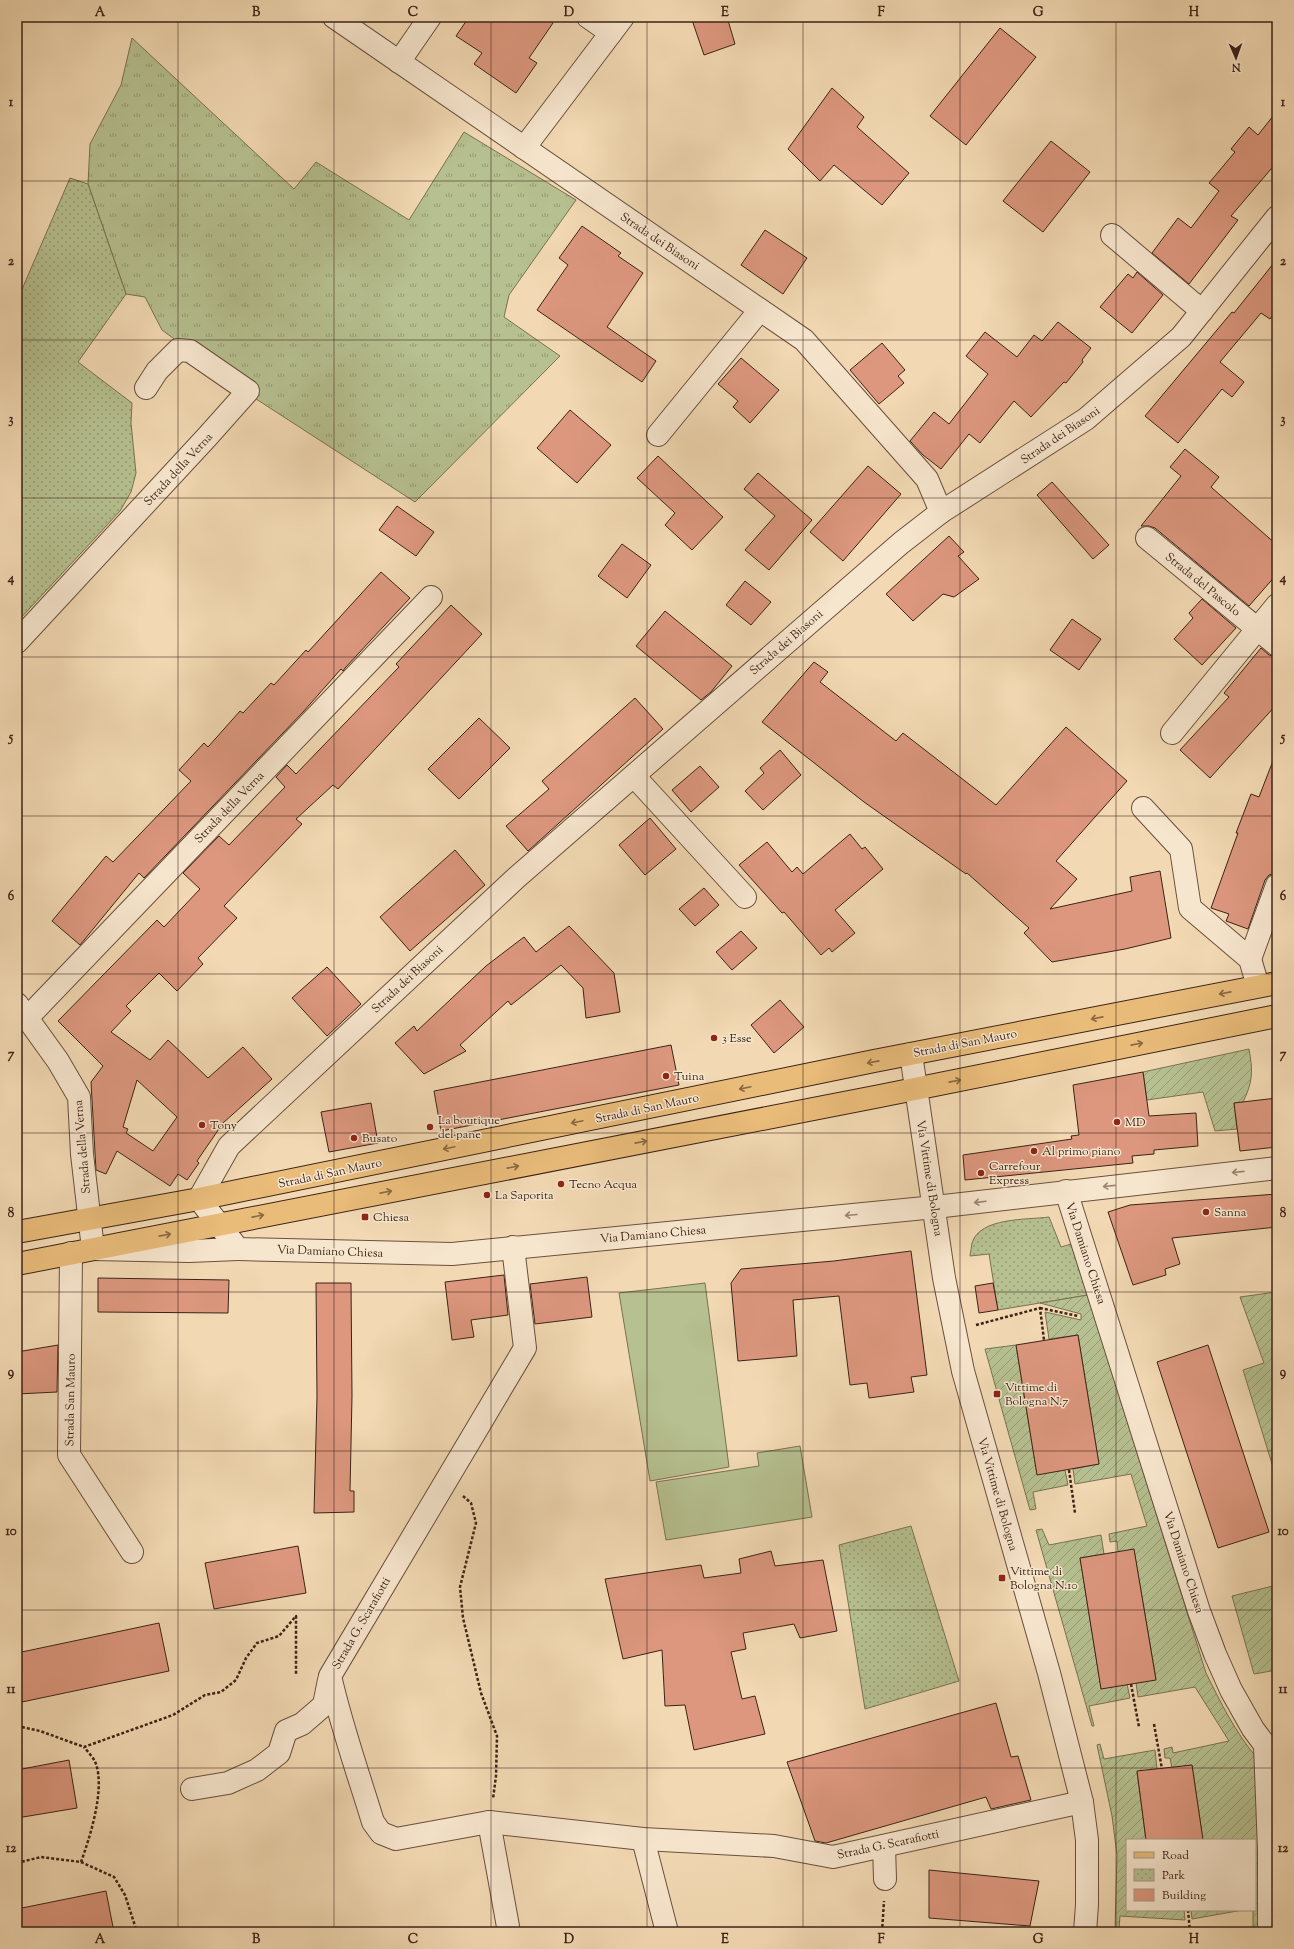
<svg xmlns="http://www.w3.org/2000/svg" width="1294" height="1949" font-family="'Sorts Mill Goudy',serif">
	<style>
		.grass { fill: url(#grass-tufts); stroke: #797253 }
		.park { fill: url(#park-dots); stroke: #797253 }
		.garden { fill: url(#garden-furrows); stroke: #797253 }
		.pitch { fill: #b6c090; stroke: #797253 }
		.building { fill: #dc977e; stroke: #3c2316; fill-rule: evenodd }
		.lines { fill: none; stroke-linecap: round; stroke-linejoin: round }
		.minor-casing { stroke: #6a503d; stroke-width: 24 }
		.major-casing { stroke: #3c2316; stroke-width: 24 }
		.path { stroke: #3c2316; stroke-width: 2.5; stroke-dasharray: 3 2; stroke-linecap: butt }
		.minor { stroke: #f7e6ce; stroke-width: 22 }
		.major { stroke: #e9bc7a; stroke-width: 22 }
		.oneway { stroke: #8a6843 }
		.oneway2 { stroke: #9a8472 }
		.grid { fill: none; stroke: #3c2316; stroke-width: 1; stroke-opacity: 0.55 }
		.poi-dot { fill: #8f2418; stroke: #f7e6ce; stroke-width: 1.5 }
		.labels { text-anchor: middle; stroke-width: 3; stroke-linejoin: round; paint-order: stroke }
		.street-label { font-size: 12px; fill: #3c2316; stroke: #f7e6ce }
		.poi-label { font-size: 12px; fill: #3c2316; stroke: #f7e6ce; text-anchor: start }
		.neatline { fill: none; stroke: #3c2316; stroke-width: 1.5 }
		.grid-label { font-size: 13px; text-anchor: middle; font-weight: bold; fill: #3c2316 }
	</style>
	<defs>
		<pattern id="grass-tufts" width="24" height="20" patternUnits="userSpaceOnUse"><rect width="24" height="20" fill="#b6c090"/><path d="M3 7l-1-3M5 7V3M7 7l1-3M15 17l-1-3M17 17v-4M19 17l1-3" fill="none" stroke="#959c75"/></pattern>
		<pattern id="park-dots" width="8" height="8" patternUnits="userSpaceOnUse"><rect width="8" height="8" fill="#b6c090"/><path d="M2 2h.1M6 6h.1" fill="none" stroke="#959c75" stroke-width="1.8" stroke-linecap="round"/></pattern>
		<pattern id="garden-furrows" width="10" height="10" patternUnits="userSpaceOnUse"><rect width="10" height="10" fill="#b6c090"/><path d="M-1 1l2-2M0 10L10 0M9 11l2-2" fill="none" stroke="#959c75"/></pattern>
	</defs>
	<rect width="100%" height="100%" fill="#f2d9b3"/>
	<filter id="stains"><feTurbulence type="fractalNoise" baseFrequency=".005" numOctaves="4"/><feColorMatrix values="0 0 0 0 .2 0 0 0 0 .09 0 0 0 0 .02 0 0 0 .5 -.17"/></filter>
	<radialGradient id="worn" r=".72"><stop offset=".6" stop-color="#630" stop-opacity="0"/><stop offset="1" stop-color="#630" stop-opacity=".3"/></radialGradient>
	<!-- grass -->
	<path class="grass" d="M132,38L294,189L316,162L409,220L464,132L576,200L509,295L504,317L560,356L415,502L253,397L162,330L145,297L126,294L88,184L90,144L121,85Z"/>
	<!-- park -->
	<g class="park">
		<path d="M70,178L88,184L126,294L78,362L132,403L131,423L136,473L131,492L120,511L17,622V301Z"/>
		<path d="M1049,1217L1061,1247L1071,1244L1088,1295L998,1310L989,1254L970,1256C971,1252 971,1247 972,1243C980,1217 1027,1220 1049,1217Z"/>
		<path d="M911,1526L959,1681L865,1709L839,1545Z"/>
	</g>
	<!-- garden -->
	<g class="garden">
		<path d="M1249,1049C1253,1071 1253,1082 1243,1102L1234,1103L1237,1129L1215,1131L1203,1092L1147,1100L1143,1072Z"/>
		<path d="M1276,1292L1277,1294V1480L1243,1370L1264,1363L1240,1297Z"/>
		<path d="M1088,1295L1206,1673C1221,1703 1235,1732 1257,1758L1258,1932H1253V1910H1255V1840H1203L1192,1765L1172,1768L1170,1758H1165L1164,1749L1172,1747L1173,1753L1229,1741L1195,1687L1138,1697L1136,1683L1156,1679L1134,1550L1118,1552L1117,1541L1110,1542L1109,1534L1147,1526L1131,1474L1075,1484L1073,1469L1099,1464L1078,1335L1049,1339L1045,1312L1081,1320V1314L1040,1303Z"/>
		<path d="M1016,1345L1037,1474L1065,1470L1068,1485L1033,1492L1036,1509L1030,1510L985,1349Z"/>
		<path d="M1042,1529L1049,1545L1101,1535L1104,1554L1080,1558L1101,1688L1127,1684L1130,1698L1089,1706L1094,1726H1092L1036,1530Z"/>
		<path d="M1277,1585V1646L1274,1647L1277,1670L1254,1674L1232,1596Z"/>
		<path d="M1100,1744L1104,1759L1155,1750L1157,1769L1137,1772L1146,1840H1127V1910H1184L1185,1920L1120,1916L1119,1929H1115L1117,1855L1112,1816L1097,1745Z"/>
		<path d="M1191,1910H1243L1192,1919Z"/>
	</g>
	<!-- pitch -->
	<g class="pitch">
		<path d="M705,1283L729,1467L650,1481L619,1293Z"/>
		<path d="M800,1446L812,1517L666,1540L656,1482L759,1466L757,1453Z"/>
	</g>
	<!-- building -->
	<g class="building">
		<path d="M469,17H543L553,23L529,58L537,63L516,93L474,64L482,53L456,36Z"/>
		<path d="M691,17H727L735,44L704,55Z"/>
		<path d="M1000,28L1036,57L966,145L930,116Z"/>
		<path d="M832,88L864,117L857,127L909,173L882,205L834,165L820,181L788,149Z"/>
		<path d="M1277,111V162L1231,216L1238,220L1189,284L1152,253L1178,218L1191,228L1219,191L1209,183L1235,152L1231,149L1249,127L1258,135Z"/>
		<path d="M1051,141L1090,172L1043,232L1003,201Z"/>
		<path d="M582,226L621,253L618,256L643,273L607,327L656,361L642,382L537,310L568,265L559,258Z"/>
		<path d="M765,230L807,258L783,294L741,265Z"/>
		<path d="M1277,259V310L1270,319L1261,313L1220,362L1244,382L1232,397L1222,389L1178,443L1145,416L1232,312L1234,313Z"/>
		<path d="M1137,272L1163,295L1132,333L1100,307L1128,274L1133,278Z"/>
		<path d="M1058,322L1091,348L1082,360L1083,362L1066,383L1064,382L1031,417L1014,401L980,443L969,434L941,469L923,455L910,441L934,412L949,424L988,374L966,356L985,332L1017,357L1034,335L1042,341Z"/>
		<path d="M882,343L905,370L898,376L904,383L879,404L850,370Z"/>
		<path d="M741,358L779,390L750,423L733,407L738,401L718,384Z"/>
		<path d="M570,410L611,445L577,483L537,448Z"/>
		<path d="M1185,449L1219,477L1211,487L1277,545V574L1249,606L1155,528L1149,526H1141L1181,476L1170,467Z"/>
		<path d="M658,456L723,517L692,550L665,525L675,513L637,478Z"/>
		<path d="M868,466L901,494L843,561L810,532Z"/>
		<path d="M758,473L812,520L769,570L745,550L775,516L744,489Z"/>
		<path d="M1052,482L1109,545L1093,559L1037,495Z"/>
		<path d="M397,506L434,532L416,556L379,530Z"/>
		<path d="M949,536L964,552L958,556L979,579L954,597L943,594L913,621L886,594Z"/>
		<path d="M622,544L651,565L627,598L598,576Z"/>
		<path d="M381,572L410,598L345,668L343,671L341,669L303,712L144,878L139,873L80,945L52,921L106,856L113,862L191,781L179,770L204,743L208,747L240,711L243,713L271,683L274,685L306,650L308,652Z"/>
		<path d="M745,581L771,602L751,625L726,605Z"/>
		<path d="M1202,599L1236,628L1202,665L1174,639L1193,618L1189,613Z"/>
		<path d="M451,605L482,634L338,789L333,785L296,819L302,824L224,906L237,918L198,958L203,964L177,991L159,973L126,1006L131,1011L111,1032L150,1060L168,1040L208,1078L243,1047L272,1079L223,1123L197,1161L199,1163L187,1180L178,1174L170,1186L117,1151L106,1174L96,1170L91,1082L103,1066L58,1021L157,920L164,927L200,889L183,873L219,836L229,845L285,787L276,777L287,765L296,774L399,667L396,664ZM137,1080L177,1117L153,1151L126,1133L128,1129L123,1127Z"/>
		<path d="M665,611L732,666L711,692L701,700L636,646Z"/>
		<path d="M1072,619L1101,639L1079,670L1050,650Z"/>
		<path d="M1261,648L1269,655L1277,657V704L1210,778L1180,750L1229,697L1224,693Z"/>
		<path d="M814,662L828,672L820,682L896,741L903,733L996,805L1066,727L1127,781L1056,861L1077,879L1050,909L1132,891L1130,877L1160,871L1171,938L1125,949L1052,962L1024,933L1029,928L967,873L966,874L864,802L762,722Z"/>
		<path d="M635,698L663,729L528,851L506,826L549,789L542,781Z"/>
		<path d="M479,718L510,748L459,799L428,769Z"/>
		<path d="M780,750L801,775L763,810L745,791L764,773L760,768Z"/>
		<path d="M1276,753L1277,873L1269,875L1265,880L1248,929L1226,921L1229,914L1211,908L1238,833H1236L1251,794L1259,797Z"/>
		<path d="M700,766L719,787L691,812L672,790Z"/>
		<path d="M650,818L676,849L645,875L619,845Z"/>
		<path d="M850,834L862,849L865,847L883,869L835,910L855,933L832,952L829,948L821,955L784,912L782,913L739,865L767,842L792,872L797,867L803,874Z"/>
		<path d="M455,850L485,885L410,951L380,917Z"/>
		<path d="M704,888L719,905L695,926L679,909Z"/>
		<path d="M569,926L614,973L620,1012L586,1018L583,988L561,965L511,1005L508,1001L460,1045L466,1051L424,1074L395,1043L414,1026L417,1031L486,966L524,937L536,952Z"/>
		<path d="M741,931L757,948L732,970L716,952Z"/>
		<path d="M327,967L361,1004L327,1036L292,998Z"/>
		<path d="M780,1000L804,1027L774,1053L751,1025Z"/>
		<path d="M671,1045L679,1085L441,1131L434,1091Z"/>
		<path d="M1143,1072L1149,1116L1196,1113L1198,1146L1154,1150V1154L1132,1156L1133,1163L965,1180L963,1155L1072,1139L1071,1136L1079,1135L1073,1085Z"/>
		<path d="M1277,1098V1147L1240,1151L1234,1103Z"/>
		<path d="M371,1103L378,1143L329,1152L321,1112Z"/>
		<path d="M1277,1194V1227L1172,1238L1180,1264L1165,1269L1166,1275L1133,1285L1108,1212L1130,1205Z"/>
		<path d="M911,1251L927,1375L911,1377L914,1392L869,1398L867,1383L850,1385L839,1296L793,1300L797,1356L738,1361L731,1283L741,1269L834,1261Z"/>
		<path d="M504,1275L508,1315L471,1320L474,1337L452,1340L445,1282Z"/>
		<path d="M587,1277L592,1317L535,1324L530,1284Z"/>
		<path d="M98,1278L229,1280L228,1313L98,1312Z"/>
		<path d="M316,1283H351L352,1396L350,1491H354V1512L314,1513L317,1397Z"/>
		<path d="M993,1283L998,1310L979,1313L975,1286Z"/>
		<path d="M1078,1335L1099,1464L1037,1475L1016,1345Z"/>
		<path d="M58,1345L57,1392L17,1394V1352Z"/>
		<path d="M1208,1345L1269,1532L1218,1548L1157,1362Z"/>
		<path d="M298,1546L306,1593L214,1609L205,1563Z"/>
		<path d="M1134,1549L1156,1680L1101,1689L1080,1558Z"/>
		<path d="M771,1551L775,1566L823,1560L837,1631L800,1638L794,1624L743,1633L746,1649L731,1652L742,1699L755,1696L765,1734L694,1750L685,1705L665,1706L662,1650L623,1659L605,1579L701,1565L704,1578L741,1573L739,1559Z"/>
		<path d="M159,1623L169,1671L22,1702L17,1681V1653Z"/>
		<path d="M996,1703L1011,1757L1018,1756L1031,1800L991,1809L986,1797L826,1843L815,1841L787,1762Z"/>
		<path d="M69,1760L77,1808L17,1818V1770Z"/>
		<path d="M1192,1765L1203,1840H1146L1137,1771Z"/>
		<path d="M929,1870L1039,1881L1030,1926L929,1918Z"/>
		<path d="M106,1891L114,1932H17V1909Z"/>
	</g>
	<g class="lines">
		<!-- minor casing -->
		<g class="minor-casing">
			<g id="minor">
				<path d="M334,17L804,340L927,479L941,512"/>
				<path d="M588,17L611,33"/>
				<path d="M399,62L430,17"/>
				<path d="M524,148L623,17"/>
				<path d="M1277,217L1181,337L1086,419L941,512L901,543L516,878L229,1146L199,1199L238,1249L452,1254L935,1207L1277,1168"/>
				<path d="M1112,235L1202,311"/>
				<path d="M658,435L760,310"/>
				<path d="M1147,538L1277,645"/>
				<path d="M17,642L207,437L248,391L190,351L178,350L157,371L146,388"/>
				<path d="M1172,733L1277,605"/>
				<path d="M634,776L745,897"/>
				<path d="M1143,808L1181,849L1190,908L1250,959L1258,986"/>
				<path d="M1250,959L1277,885"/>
				<path d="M17,1004L58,1061L79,1097L82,1154L93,1249L189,1251L238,1249"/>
				<path d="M28,1017L431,597"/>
				<path d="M911,1054L944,1278L963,1371L1049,1673L1082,1802L1087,1840V1905L1085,1932"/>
				<path d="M1066,1191L1199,1611L1215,1654L1231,1690L1253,1729L1265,1745L1269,1850V1932"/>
				<path d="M513,1247L525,1348L330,1676C341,1725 358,1773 373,1822L381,1833L396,1839L489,1822L643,1839L774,1846L833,1857L1082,1802"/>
				<path d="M71,1253L69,1455L132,1552"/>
				<path d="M192,1789L228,1783L257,1770L279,1753L286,1731L302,1724L324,1705L329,1680"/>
				<path d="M489,1822L509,1932"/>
				<path d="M643,1839L667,1932"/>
				<path d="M884,1846L885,1879"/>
			</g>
		</g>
		<!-- major casing -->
		<g class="major-casing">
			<g id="major">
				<path d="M17,1232L199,1199L874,1061L1277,983"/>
				<path d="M17,1264L880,1096L1277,1016"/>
			</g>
		</g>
		<!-- path -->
		<g class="path">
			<path d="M1040,1308L1078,1316"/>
			<path d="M976,1325L1040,1308L1044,1340"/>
			<path d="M1069,1470L1075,1513"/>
			<path d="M463,1496L471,1503L476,1523L460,1587L463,1618L481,1693L497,1736L496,1776L493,1799"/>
			<path d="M1131,1684L1139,1727"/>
			<path d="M1154,1724L1162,1769"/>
			<path d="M17,1726L40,1731L84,1747L173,1715L205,1695L221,1692L236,1680L246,1658L257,1643L279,1636L296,1616V1675"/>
			<path d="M81,1862C90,1837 105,1790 96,1764C94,1758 88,1752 84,1747"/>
			<path d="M17,1863L41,1857L81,1862L114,1877L125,1895L137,1932"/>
			<path d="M1188,1910L1190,1932"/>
			<path d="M882,1932L884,1901"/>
		</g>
		<!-- minor -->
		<use href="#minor" class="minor"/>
		<!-- major -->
		<use href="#major" class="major"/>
	</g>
	<!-- one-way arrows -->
	<defs><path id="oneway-shaft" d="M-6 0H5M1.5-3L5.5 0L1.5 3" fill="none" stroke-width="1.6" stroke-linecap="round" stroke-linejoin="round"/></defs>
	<g class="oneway">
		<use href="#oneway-shaft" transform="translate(1225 993) rotate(169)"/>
		<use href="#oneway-shaft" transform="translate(1097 1018) rotate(169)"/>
		<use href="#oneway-shaft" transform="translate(1137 1044) rotate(-11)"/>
		<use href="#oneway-shaft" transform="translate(873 1062) rotate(169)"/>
		<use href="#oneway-shaft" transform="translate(955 1081) rotate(-11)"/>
		<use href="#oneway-shaft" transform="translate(745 1088) rotate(168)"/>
		<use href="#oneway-shaft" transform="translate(577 1122) rotate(168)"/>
		<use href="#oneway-shaft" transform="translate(641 1142) rotate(-11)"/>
		<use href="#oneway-shaft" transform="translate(449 1148) rotate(168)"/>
		<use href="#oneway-shaft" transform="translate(513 1167) rotate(-11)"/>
		<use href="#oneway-shaft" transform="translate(386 1192) rotate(-11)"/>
		<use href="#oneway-shaft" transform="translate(258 1216) rotate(-11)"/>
		<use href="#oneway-shaft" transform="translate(165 1235) rotate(-11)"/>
	</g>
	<g class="oneway2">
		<use href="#oneway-shaft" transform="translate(1238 1172) rotate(174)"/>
		<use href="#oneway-shaft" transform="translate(1109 1186) rotate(174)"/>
		<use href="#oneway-shaft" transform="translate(980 1202) rotate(173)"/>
		<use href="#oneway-shaft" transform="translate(851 1215) rotate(175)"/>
	</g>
	<!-- grid -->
	<path class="grid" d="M178,17V1932M334,17V1932M491,17V1932M647,17V1932M803,17V1932M960,17V1932M1116,17V1932M17,181H1277M17,340H1277M17,498H1277M17,657H1277M17,816H1277M17,974H1277M17,1133H1277M17,1292H1277M17,1451H1277M17,1610H1277M17,1768H1277"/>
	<!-- markers -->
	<g class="poi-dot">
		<circle cx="714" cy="1038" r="4"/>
		<circle cx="666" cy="1076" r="4"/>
		<circle cx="1117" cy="1122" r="4"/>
		<circle cx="202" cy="1125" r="4"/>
		<circle cx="430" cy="1127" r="4"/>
		<circle cx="354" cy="1138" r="4"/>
		<circle cx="1034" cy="1151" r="4"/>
		<circle cx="981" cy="1173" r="4"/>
		<circle cx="561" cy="1184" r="4"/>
		<circle cx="487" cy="1195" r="4"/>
		<circle cx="1206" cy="1212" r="4"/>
		<rect x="361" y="1213" width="8" height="8" rx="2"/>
		<rect x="993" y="1390" width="8" height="8" rx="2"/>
		<rect x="998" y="1574" width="8" height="8" rx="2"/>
	</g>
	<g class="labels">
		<!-- street labels -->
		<g class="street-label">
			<text transform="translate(660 241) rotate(34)" y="4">Strada dei Biasoni</text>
			<text transform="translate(1060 435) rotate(-34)" y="4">Strada dei Biasoni</text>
			<text transform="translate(178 469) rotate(-47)" y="4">Strada della Verna</text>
			<text transform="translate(1203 584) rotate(39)" y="4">Strada del Pascolo</text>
			<text transform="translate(786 642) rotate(-41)" y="4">Strada dei Biasoni</text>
			<text transform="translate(229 807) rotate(-46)" y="4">Strada della Verna</text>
			<text transform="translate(407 979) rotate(-43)" y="4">Strada dei Biasoni</text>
			<text transform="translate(965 1043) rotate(-11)" y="4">Strada di San Mauro</text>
			<text transform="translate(647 1108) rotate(-12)" y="4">Strada di San Mauro</text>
			<text transform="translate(82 1147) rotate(-95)" y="4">Strada della Verna</text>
			<text transform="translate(330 1173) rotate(-12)" y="4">Strada di San Mauro</text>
			<text transform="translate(930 1178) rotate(81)" y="4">Via Vittime di Bologna</text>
			<text transform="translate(653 1234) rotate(-5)" y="4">Via Damiano Chiesa</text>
			<text transform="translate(330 1251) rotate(2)" y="4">Via Damiano Chiesa</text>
			<text transform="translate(1086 1253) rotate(72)" y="4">Via Damiano Chiesa</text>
			<text transform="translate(70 1400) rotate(-89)" y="4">Strada San Mauro</text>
			<text transform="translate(998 1494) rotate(74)" y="4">Via Vittime di Bologna</text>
			<text transform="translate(1184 1562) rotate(72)" y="4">Via Damiano Chiesa</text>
			<text transform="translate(361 1623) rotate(-60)" y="4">Strada G. Scarafiotti</text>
			<text transform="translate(888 1844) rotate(-12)" y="4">Strada G. Scarafiotti</text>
		</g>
		<!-- poi labels -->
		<g class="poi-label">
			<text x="722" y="1042">3 Esse</text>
			<text x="674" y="1080">Tuina</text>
			<text x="438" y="1124">La boutique<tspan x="438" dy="14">del pane</tspan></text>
			<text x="1125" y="1126">MD</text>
			<text x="210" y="1129">Tony</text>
			<text x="362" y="1142">Busato</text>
			<text x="1042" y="1155">Al primo piano</text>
			<text x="989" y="1170">Carrefour<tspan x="989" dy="14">Express</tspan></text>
			<text x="569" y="1188">Tecno Acqua</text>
			<text x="495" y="1199">La Saporita</text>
			<text x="1214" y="1216">Sanna</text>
			<text x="373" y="1221">Chiesa</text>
			<text x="1005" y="1391">Vittime di<tspan x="1005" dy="14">Bologna N.7</tspan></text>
			<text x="1010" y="1575">Vittime di<tspan x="1010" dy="14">Bologna N.10</tspan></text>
		</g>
	</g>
	<!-- margin -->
	<rect width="1294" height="1949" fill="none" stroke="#f2d9b3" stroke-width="44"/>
	<!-- legend -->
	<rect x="1126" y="1839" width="130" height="72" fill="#f7e6ce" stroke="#ac9884"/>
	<rect x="1134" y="1852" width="20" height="6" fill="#e9bc7a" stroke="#ac9884"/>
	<text x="1162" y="1859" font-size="12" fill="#3c2316">Road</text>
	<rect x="1134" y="1869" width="20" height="12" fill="url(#park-dots)" stroke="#ac9884"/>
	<text x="1162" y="1879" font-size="12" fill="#3c2316">Park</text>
	<rect x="1134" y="1889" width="20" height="12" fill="#dc977e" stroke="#ac9884"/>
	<text x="1162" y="1899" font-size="12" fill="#3c2316">Building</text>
	<!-- north arrow -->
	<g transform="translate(1236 58) rotate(178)" stroke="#f7e6ce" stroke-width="3" paint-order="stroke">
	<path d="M0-3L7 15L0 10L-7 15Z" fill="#3c2316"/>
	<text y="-6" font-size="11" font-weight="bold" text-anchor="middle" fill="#3c2316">N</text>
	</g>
	<rect x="22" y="22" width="1250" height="1905" class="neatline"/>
	<g class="grid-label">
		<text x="100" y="16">A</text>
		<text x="256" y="16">B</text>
		<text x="413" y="16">C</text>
		<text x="569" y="16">D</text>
		<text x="725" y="16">E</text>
		<text x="881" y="16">F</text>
		<text x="1038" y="16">G</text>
		<text x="1194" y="16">H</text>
		<text x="11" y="106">1</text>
		<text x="1283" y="106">1</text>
		<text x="11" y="265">2</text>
		<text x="1283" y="265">2</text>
		<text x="11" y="423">3</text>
		<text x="1283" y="423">3</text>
		<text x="11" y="582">4</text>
		<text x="1283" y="582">4</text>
		<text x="11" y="741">5</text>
		<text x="1283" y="741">5</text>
		<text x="11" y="900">6</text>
		<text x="1283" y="900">6</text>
		<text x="11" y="1058">7</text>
		<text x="1283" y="1058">7</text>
		<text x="11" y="1217">8</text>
		<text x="1283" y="1217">8</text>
		<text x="11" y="1376">9</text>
		<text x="1283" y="1376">9</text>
		<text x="11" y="1535">10</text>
		<text x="1283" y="1535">10</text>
		<text x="11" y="1693">11</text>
		<text x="1283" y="1693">11</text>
		<text x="11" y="1852">12</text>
		<text x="1283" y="1852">12</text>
		<text x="100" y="1943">A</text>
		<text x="256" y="1943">B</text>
		<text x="413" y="1943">C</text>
		<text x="569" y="1943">D</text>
		<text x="725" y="1943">E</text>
		<text x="881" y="1943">F</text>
		<text x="1038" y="1943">G</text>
		<text x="1194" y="1943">H</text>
	</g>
	<rect width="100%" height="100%" filter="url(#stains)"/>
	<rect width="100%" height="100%" fill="url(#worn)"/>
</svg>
